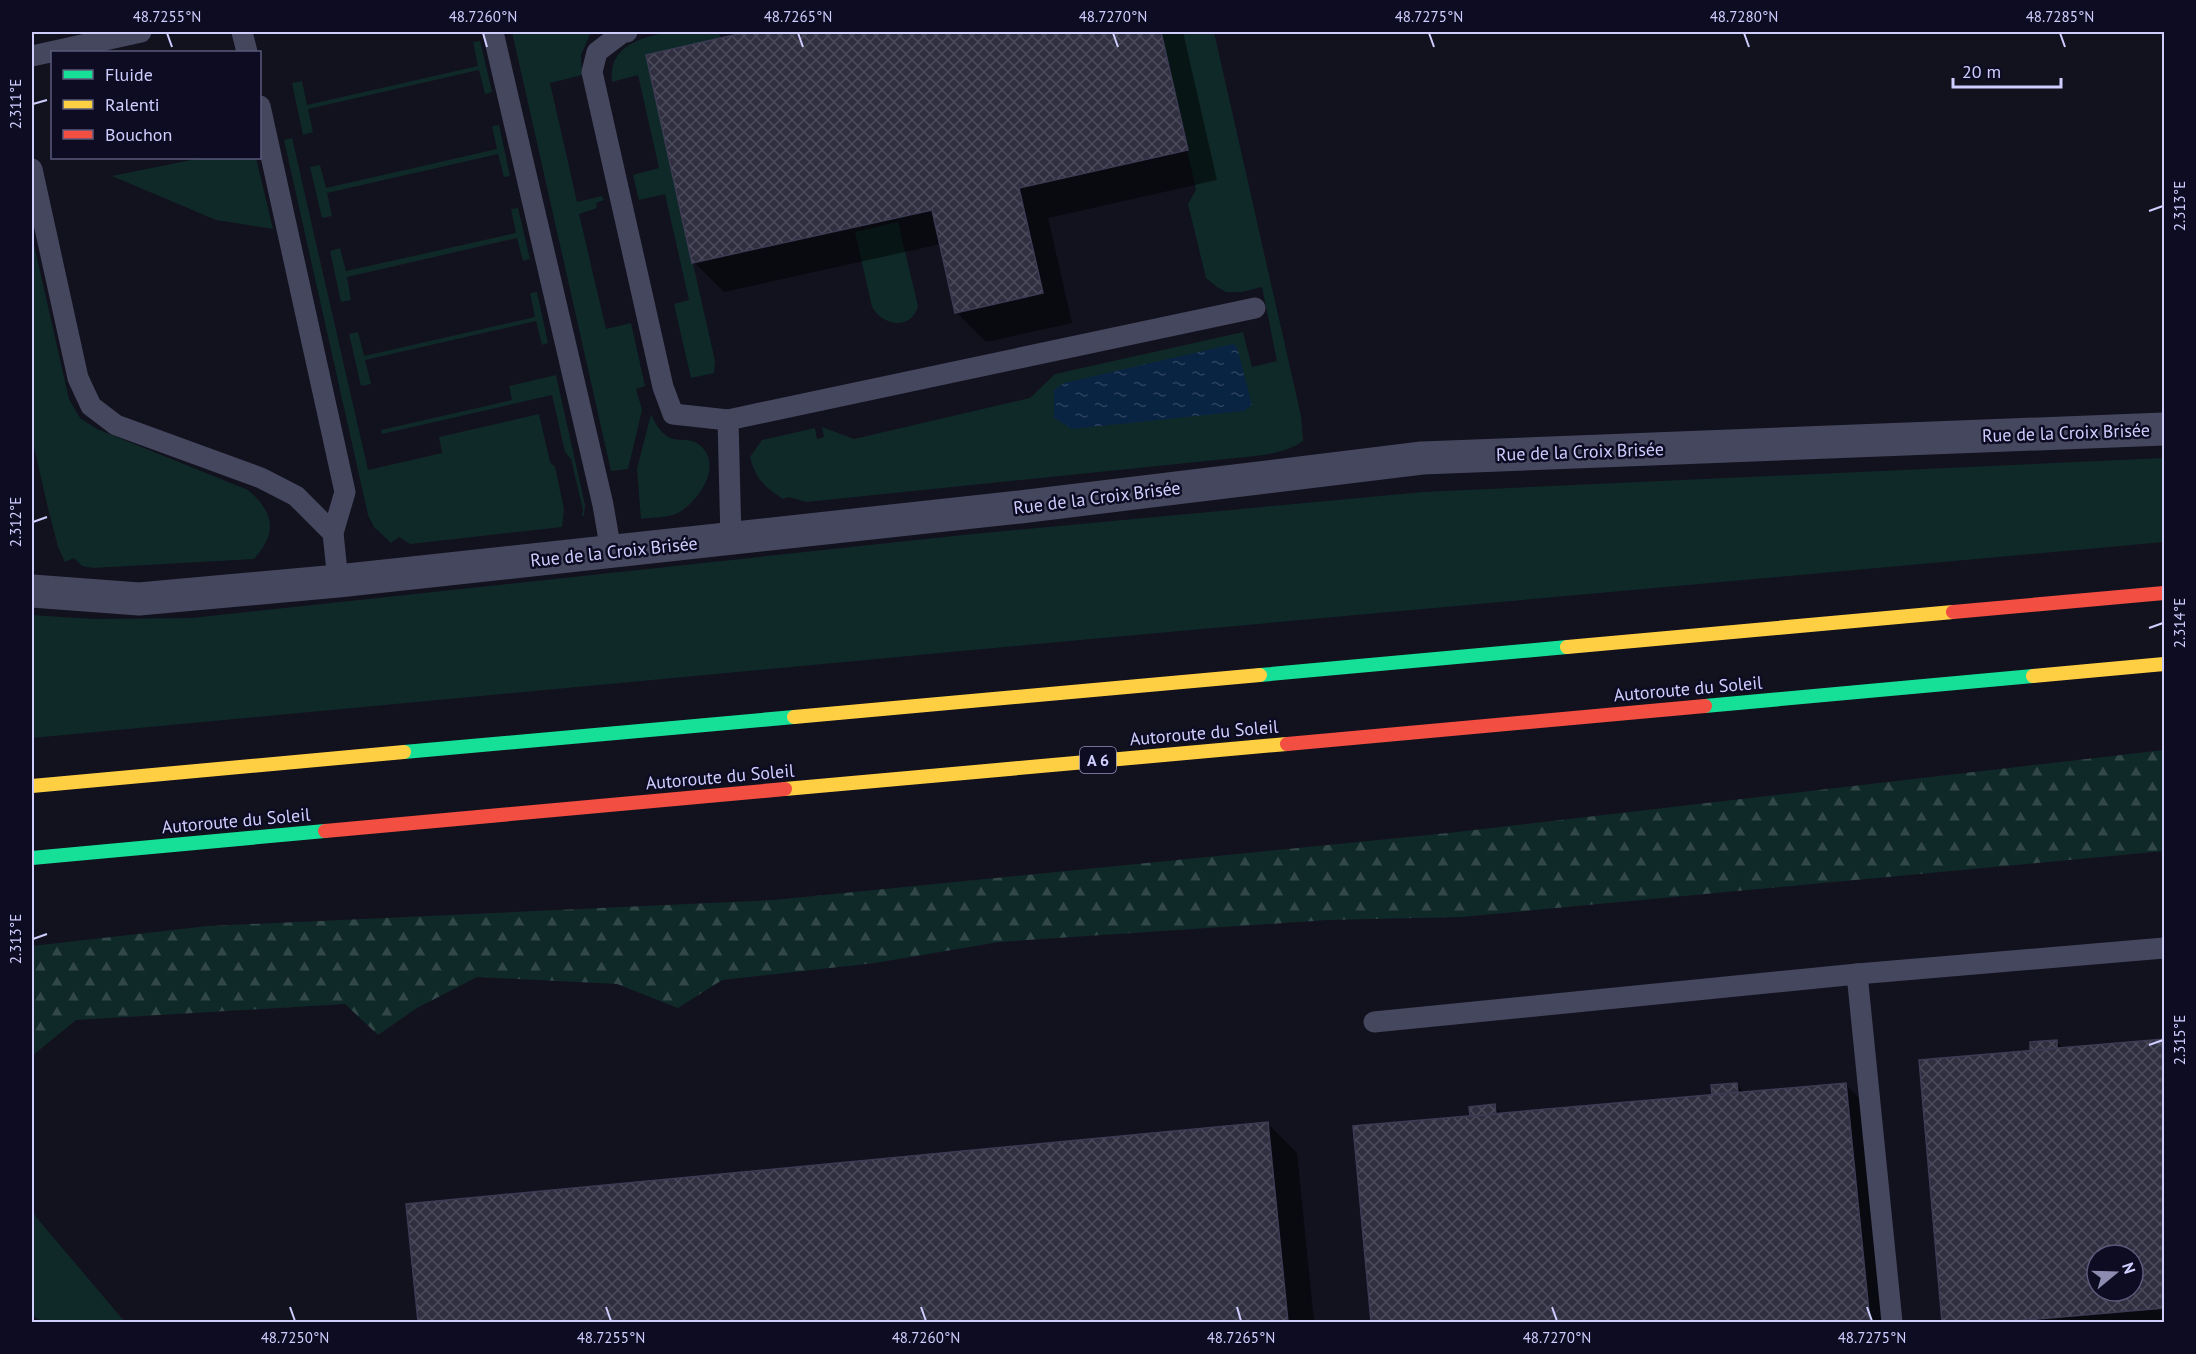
<svg xmlns="http://www.w3.org/2000/svg" width="2196" height="1354" font-family="'PT Sans',sans-serif">
	<style>
		.green { fill: #0f2928 }
		.forest { fill: url(#forest-firs) }
		.water { fill: url(#water-ripples) }
		.shadow { fill: #0007; fill-rule: evenodd }
		.building { fill: url(#building-cross-hatch); stroke: #3d3b53; stroke-width: 1.5; fill-rule: evenodd }
		.lines { fill: none; stroke-linecap: round; stroke-linejoin: round }
		.lane { stroke: #45475f; stroke-width: 21 }
		.street { stroke: #45475f; stroke-width: 33 }
		.fast { stroke: #16e098; stroke-width: 14 }
		.slow { stroke: #ffcf43; stroke-width: 14 }
		.jam { stroke: #f24e42; stroke-width: 14 }
		.ticks { fill: none; stroke: #cfceff; stroke-width: 2 }
		.labels { text-anchor: middle; stroke-width: 5; stroke-linejoin: round; paint-order: stroke }
		.shield { fill: #0e0c23; stroke: #9594bd; stroke-width: 1.5 }
		.shield-label { font-size: 16px; font-weight: bold; fill: #cfceff }
		.street-label { font-size: 18px; fill: #cfceff; stroke: #0e0c23 }
		.neatline { fill: none; stroke: #cfceff; stroke-width: 2 }
		.ticks-label { font-size: 15px; text-anchor: middle; fill: #cfceff }
	</style>
	<defs>
		<pattern id="forest-firs" width="22" height="20" patternUnits="userSpaceOnUse" patternTransform="scale(1.5)"><rect width="22" height="20" fill="#0f2928"/><path d="M5 1l3.5 6h-7zM16 11l3.5 6h-7z" fill="#314748"/></pattern>
		<pattern id="water-ripples" width="26" height="14" patternUnits="userSpaceOnUse" patternTransform="scale(1.5)"><rect width="26" height="14" fill="#092342"/><path d="M2 4q2-2 4 0t4 0M15 11q2-2 4 0t4 0" fill="none" stroke="#2c425e"/></pattern>
		<pattern id="building-cross-hatch" width="8" height="8" patternUnits="userSpaceOnUse" patternTransform="scale(1.5)"><rect width="8" height="8" fill="#302f40"/><path d="M0 0l8 8M0 8l8-8" fill="none" stroke="#4d4c5d"/></pattern>
	</defs>
	<rect width="100%" height="100%" fill="#12111e"/>
	<!-- green -->
	<g class="green">
		<path d="M512,32H591L581,55L582,75L550,83L577,202L602,196L604,200L596,203L597,208L579,214L606,329L631,323L645,386L636,389L642,410L628,469L611,471Z"/>
		<path d="M668,32H718L721,38L646,55L715,361L714,373L691,378L674,304L689,300L665,194L639,200L633,175L659,168L638,75L612,82C608,46 640,38 668,32Z"/>
		<path d="M1161,32H1214L1301,416L1303,441C1289,451 1272,454 1255,456L806,502L789,497L783,499C764,486 756,480 750,457L762,440L815,428L817,439L824,437L822,427L854,439L1030,398L1055,374L1243,332L1252,367L1277,361L1262,287L1242,292H1226L1217,287L1206,278L1188,204L1196,190Z"/>
		<path d="M480,41L492,92L485,94L479,70L308,109L313,132L303,135L292,83L302,81L307,105L478,66L473,42Z"/>
		<path d="M499,125L510,176L504,177L498,154L327,193L332,216L322,218L310,167L320,165L326,188L497,149L492,126Z"/>
		<path d="M292,138L368,470L442,453L439,437L539,414L550,462L555,467L564,509L562,527L410,544L399,537L391,543L374,527L368,515L284,140Z"/>
		<path d="M201,158H256L273,229L216,220L112,176Z"/>
		<path d="M518,208L530,259L523,261L517,238L347,277L351,300L341,302L330,251L340,248L346,271L516,233L511,209Z"/>
		<path d="M898,222L918,306C911,331 883,326 872,307L855,232Z"/>
		<path d="M32,236L69,399L80,418L97,429L248,490C274,512 278,533 254,559L93,568L82,566L74,558L65,562L58,547L47,504L32,438Z"/>
		<path d="M537,292L548,343L542,345L536,321L365,360L371,384L361,386L349,334L358,332L364,356L535,317L530,293Z"/>
		<path d="M556,375L585,505L584,516H582L583,510L571,459L565,452L552,395L382,434L381,430L512,400L509,386Z"/>
		<path d="M651,414C669,455 685,430 702,447C722,468 698,502 678,513C668,518 652,517 641,519L637,469Z"/>
		<path d="M2164,458V542L1080,640L32,738V615L93,619L191,618L963,535L1423,492Z"/>
		<path d="M32,1206L36,1217L125,1322H43L32,1315Z"/>
	</g>
	<!-- forest -->
	<path class="forest" d="M2164,750V851L1461,917L1328,920L999,942L875,963L722,980L678,1008L617,984L477,977L417,1008L378,1035L345,1004L76,1020L32,1056V946L208,926L774,900L1448,833Z"/>
	<!-- water -->
	<path class="water" d="M1233,344L1237,347L1252,405L1244,411L1072,429L1054,418V390L1064,383Z"/>
	<!-- shadow -->
	<g class="shadow">
		<path d="M755,32H1183L1217,180L1048,218L1072,323L986,342L956,312L941,244L724,292L694,262L648,56Z"/>
		<path d="M2056,1041L2064,1049L2164,1041V1322H1944L1921,1061L2034,1052ZM2097,1255H2133V1291H2097Z"/>
		<path d="M1845,1084L1875,1114L1896,1322H1372L1355,1128L1472,1117L1494,1106L1502,1113L1713,1096L1737,1085L1744,1092Z"/>
		<path d="M1267,1123L1297,1153L1314,1322H420L408,1205Z"/>
	</g>
	<!-- building -->
	<g class="building">
		<path d="M747,32H1161L1188,150L1019,188L1043,293L955,313L932,210L692,263L646,55Z"/>
		<path d="M2164,1039V1308L2002,1322H1942L1919,1060ZM2097,1255H2133V1291H2097Z"/>
		<path d="M2057,1040V1048L2030,1051V1042Z"/>
		<path d="M1737,1083L1738,1092L1712,1095L1711,1085Z"/>
		<path d="M1846,1083L1870,1322H1371L1353,1126Z"/>
		<path d="M1495,1104L1496,1114L1470,1116L1469,1107Z"/>
		<path d="M1268,1122L1288,1322H418L406,1204Z"/>
	</g>
	<g class="lines">
		<!-- lane -->
		<g class="lane">
			<path d="M242,32L247,52"/>
			<path d="M493,32L603,505L611,551"/>
			<path d="M627,32L622,33L597,52L592,72L663,387L673,414L728,420"/>
			<path d="M32,56L141,32"/>
			<path d="M260,106L345,492L333,533"/>
			<path d="M32,169L78,378L91,406L116,425L261,478L296,496L333,533L338,581"/>
			<path d="M731,539L728,420L1255,308"/>
			<path d="M1374,1022L1857,974"/>
			<path d="M1892,1322L1857,974L2164,948"/>
		</g>
		<!-- street -->
		<path class="street" d="M32,591L139,599L338,581L1020,507L1422,458L2164,429"/>
		<!-- fast -->
		<g class="fast">
			<path d="M1260,675L1567,647"/>
			<path d="M1705,706L2033,676"/>
			<path d="M404,752L794,717"/>
			<path d="M32,858L325,831"/>
		</g>
		<!-- slow -->
		<g class="slow">
			<path d="M1567,647L1953,612"/>
			<path d="M2033,676L2164,664"/>
			<path d="M794,717L1260,675"/>
			<path d="M32,786L404,752"/>
			<path d="M785,789L1287,744"/>
		</g>
		<!-- jam -->
		<g class="jam">
			<path d="M1953,612L2164,593"/>
			<path d="M1287,744L1705,706"/>
			<path d="M325,831L785,789"/>
		</g>
	</g>
	<!-- ticks -->
	<path class="ticks" d="M167,33L172,47M483,33L487,47M798,33L803,47M1113,33L1118,47M1429,33L1434,47M1744,33L1749,47M2060,33L2065,47M33,104L47,100M2149,211L2163,206M33,522L47,517M2149,628L2163,623M33,939L47,934M2149,1045L2163,1040M290,1307L295,1321M606,1307L611,1321M921,1307L926,1321M1237,1307L1241,1321M1552,1307L1557,1321M1867,1307L1872,1321"/>
	<g class="labels">
		<!-- shield labels -->
		<rect class="shield" x="1080" y="747" width="36" height="26" rx="4.5"/>
		<g class="shield-label">
			<text x="1098" y="766">A 6</text>
		</g>
		<!-- street labels -->
		<g class="street-label">
			<text transform="translate(2066 433) rotate(-2)" y="6">Rue de la Croix Brisée</text>
			<text transform="translate(1580 452) rotate(-2)" y="6">Rue de la Croix Brisée</text>
			<text transform="translate(1097 498) rotate(-7)" y="6">Rue de la Croix Brisée</text>
			<text transform="translate(614 552) rotate(-6)" y="6">Rue de la Croix Brisée</text>
			<text transform="translate(1688 689) rotate(-5)" y="6">Autoroute du Soleil</text>
			<text transform="translate(1204 733) rotate(-5)" y="6">Autoroute du Soleil</text>
			<text transform="translate(720 777) rotate(-5)" y="6">Autoroute du Soleil</text>
			<text transform="translate(236 821) rotate(-5)" y="6">Autoroute du Soleil</text>
		</g>
	</g>
	<!-- border -->
	<rect width="2196" height="1354" fill="none" stroke="#0e0c23" stroke-width="66"/>
	<!-- legend -->
	<rect x="51" y="51" width="210" height="108" fill="#0e0c23" stroke="#5b5a7b" stroke-width="1.5"/>
	<rect x="63" y="70" width="30" height="9" fill="#16e098" stroke="#5b5a7b" stroke-width="1.5"/>
	<text x="105" y="81" font-size="18" fill="#cfceff">Fluide</text>
	<rect x="63" y="100" width="30" height="9" fill="#ffcf43" stroke="#5b5a7b" stroke-width="1.5"/>
	<text x="105" y="111" font-size="18" fill="#cfceff">Ralenti</text>
	<rect x="63" y="130" width="30" height="9" fill="#f24e42" stroke="#5b5a7b" stroke-width="1.5"/>
	<text x="105" y="141" font-size="18" fill="#cfceff">Bouchon</text>
	<!-- north arrow -->
	<g transform="translate(2115 1273) rotate(71)"><circle r="28" fill="#0e0c23" stroke="#5b5a7b" stroke-width="1.5"/>
	<path d="M0-4.5L10 22L0 15L-10 22Z" fill="#8d8cb0"/>
	<text y="-9" font-size="16" font-weight="bold" text-anchor="middle" fill="#cfceff">N</text>
	</g>
	<!-- scale -->
	<path d="M1953 78v9h108v-9" fill="none" stroke="#cfceff" stroke-width="3"/>
	<text x="1962" y="78" font-size="18" fill="#cfceff" stroke="#0e0c23" stroke-width="4.5" paint-order="stroke">20 m</text>
	<rect x="33" y="33" width="2130" height="1288" class="neatline"/>
	<g class="ticks-label">
		<text x="167" y="22">48.7255°N</text>
		<text x="483" y="22">48.7260°N</text>
		<text x="798" y="22">48.7265°N</text>
		<text x="1113" y="22">48.7270°N</text>
		<text x="1429" y="22">48.7275°N</text>
		<text x="1744" y="22">48.7280°N</text>
		<text x="2060" y="22">48.7285°N</text>
		<text transform="translate(16 104) rotate(-90)" y="5">2.311°E</text>
		<text transform="translate(2180 206) rotate(-90)" y="5">2.313°E</text>
		<text transform="translate(16 522) rotate(-90)" y="5">2.312°E</text>
		<text transform="translate(2180 623) rotate(-90)" y="5">2.314°E</text>
		<text transform="translate(16 939) rotate(-90)" y="5">2.313°E</text>
		<text transform="translate(2180 1040) rotate(-90)" y="5">2.315°E</text>
		<text x="295" y="1343">48.7250°N</text>
		<text x="611" y="1343">48.7255°N</text>
		<text x="926" y="1343">48.7260°N</text>
		<text x="1241" y="1343">48.7265°N</text>
		<text x="1557" y="1343">48.7270°N</text>
		<text x="1872" y="1343">48.7275°N</text>
	</g>
</svg>
